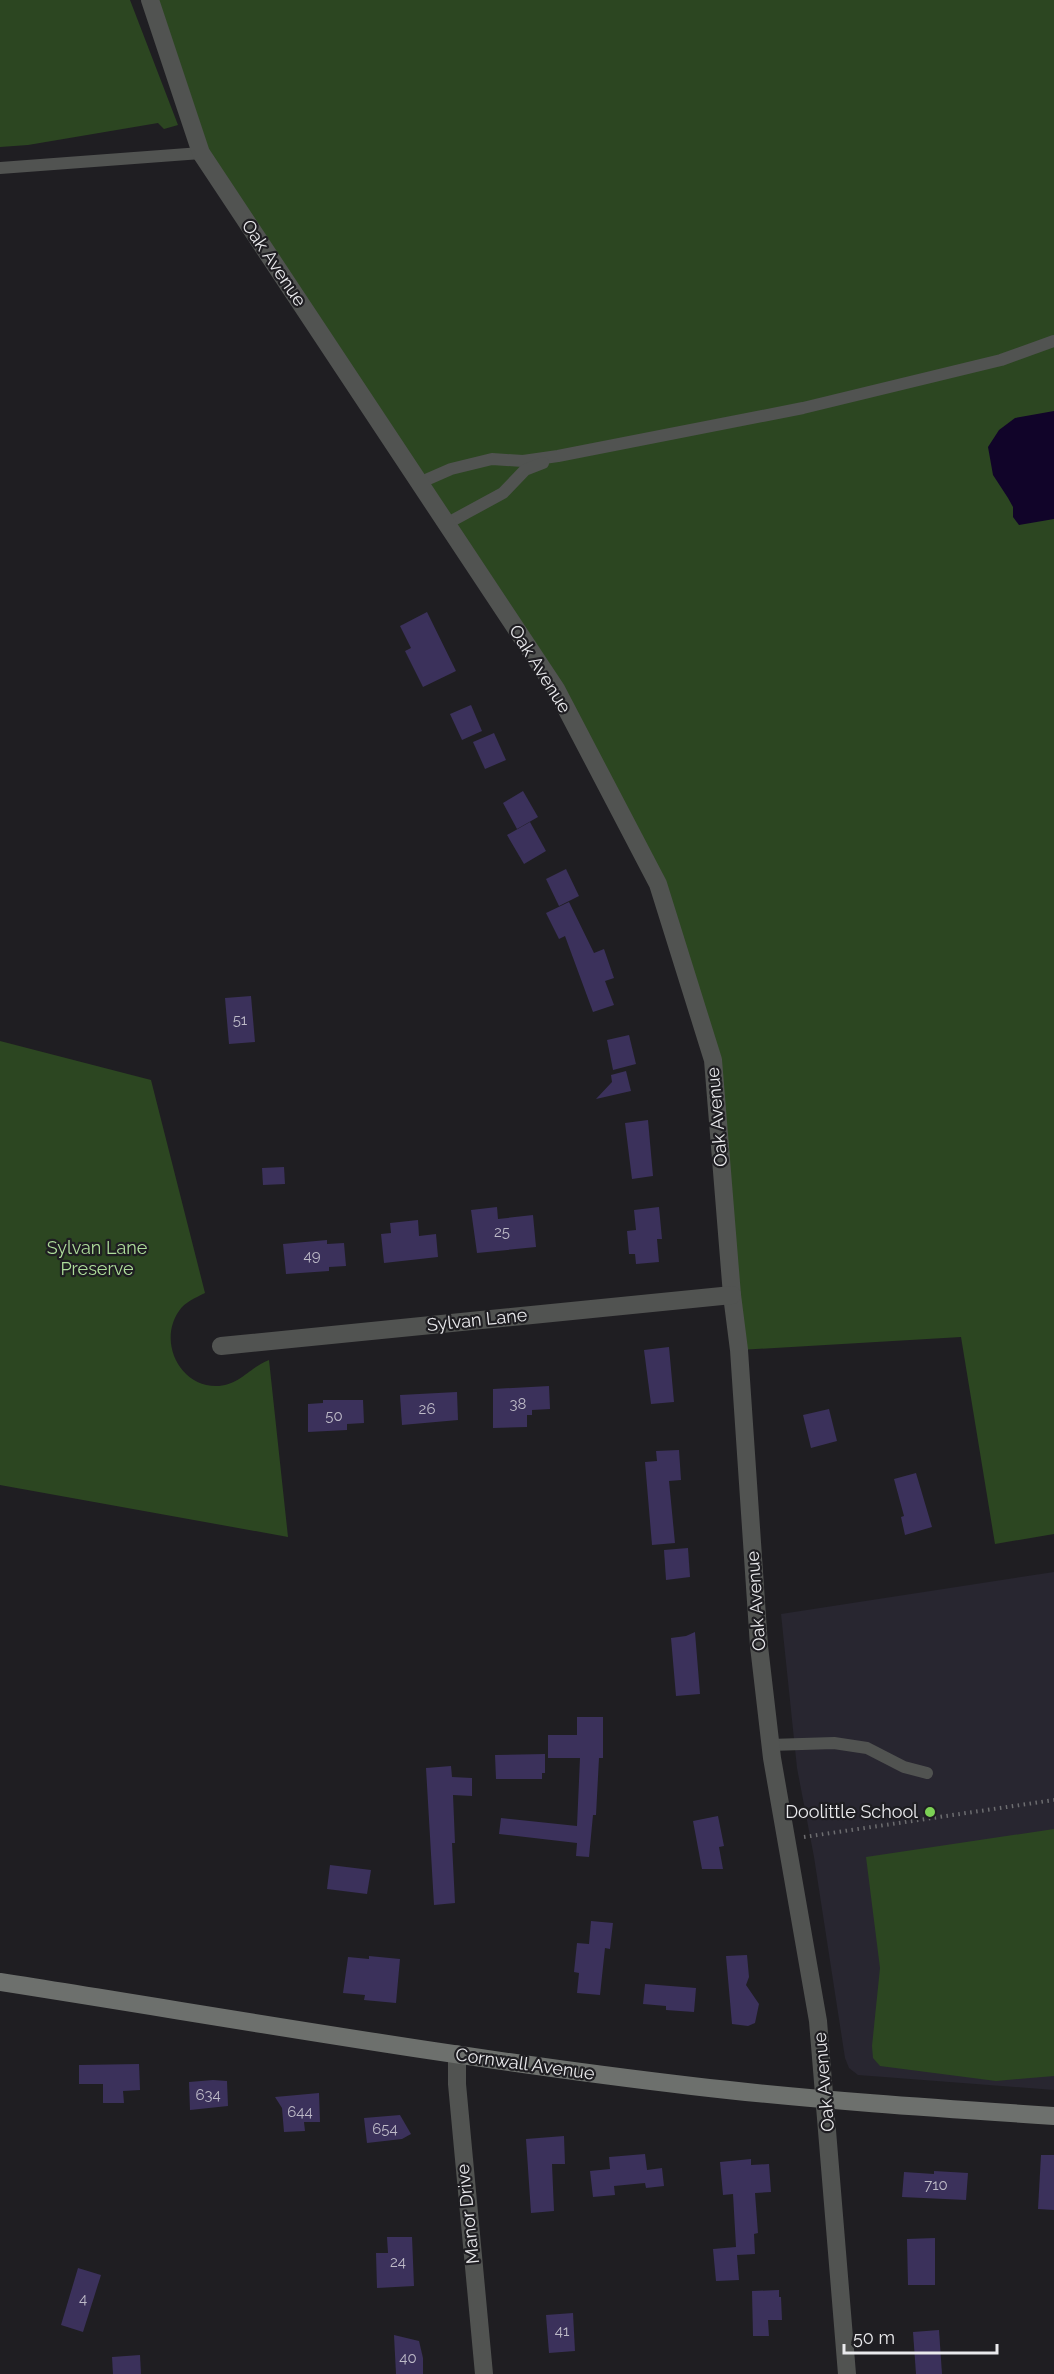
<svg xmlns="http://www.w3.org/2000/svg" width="1054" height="2374" font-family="Raleway,sans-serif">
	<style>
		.built { fill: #282630 }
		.green { fill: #2c4621 }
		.water { fill: #110429 }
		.building { fill: #3b315b }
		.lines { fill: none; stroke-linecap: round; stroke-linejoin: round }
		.path { stroke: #6d6d70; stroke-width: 4; stroke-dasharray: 1.5 4.5; stroke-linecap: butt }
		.lane { stroke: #515351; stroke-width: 12 }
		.street { stroke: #515351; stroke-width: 18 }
		.secondary { stroke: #6d706d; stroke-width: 18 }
		.poi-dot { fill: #7cd155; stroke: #1f1e22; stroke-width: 2 }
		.labels { text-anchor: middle; stroke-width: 4.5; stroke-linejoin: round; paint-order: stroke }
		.number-label { font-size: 15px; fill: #bebbc8 }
		.street-label { font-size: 18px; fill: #e9e9ec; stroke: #1f1e22 }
		.park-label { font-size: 18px; fill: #aedd9b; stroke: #1f1e22 }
		.poi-label { font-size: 18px; fill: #e9e9ec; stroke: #1f1e22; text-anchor: end }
	</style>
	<rect width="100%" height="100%" fill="#1f1e22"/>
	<!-- built -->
	<path class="built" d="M1054,1572V2090L858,2075L849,2068L845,2058L814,1857L797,1768L781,1614Z"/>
	<!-- green -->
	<g class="green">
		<path d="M0,0H130L178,125L164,129L158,123L28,145L0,147Z"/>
		<path d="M150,0H1054V1534L995,1544L961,1337L739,1350L713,1060L658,884L556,689L201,153Z"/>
		<path d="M0,1041L151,1080L205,1293C195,1298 185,1302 179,1311C158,1341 179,1386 216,1386C239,1386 250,1367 269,1360L288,1537L0,1485Z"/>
		<path d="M1054,1829V2076L996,2081L880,2066L873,2058L872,2046L880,1968L866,1857Z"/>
	</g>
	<!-- water -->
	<path class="water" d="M1054,411V519L1019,525L1013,517V507L1008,498L993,475L988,447L999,430L1015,418Z"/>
	<!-- building -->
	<g class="building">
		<path d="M427,612L456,671L423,687L405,651L411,648L400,626Z"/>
		<path d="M471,705L482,731L462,740L450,714Z"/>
		<path d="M494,733L506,760L485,769L473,742Z"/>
		<path d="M523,791L538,817L517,829L503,803Z"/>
		<path d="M530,822L546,851L524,864L507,835Z"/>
		<path d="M566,869L579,896L559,906L546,879Z"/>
		<path d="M569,902L594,953L604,949L614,978L605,981L614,1005L593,1012L565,936L559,939L546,913Z"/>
		<path d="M251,996L255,1042L229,1044L225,998Z"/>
		<path d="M629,1035L636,1064L613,1070L607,1040Z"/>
		<path d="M626,1071L631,1091L596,1099L612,1082L611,1075Z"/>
		<path d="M648,1120L653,1176L632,1179L625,1123Z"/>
		<path d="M284,1167L285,1184L263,1185L262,1168Z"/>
		<path d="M497,1207L498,1219L533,1215L536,1247L477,1253L471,1210Z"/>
		<path d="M659,1207L662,1239H657L659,1262L636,1264L635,1254H629L627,1231L636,1230L634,1210Z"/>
		<path d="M418,1220L419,1236L436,1234L438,1257L384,1263L381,1234L391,1233L390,1223Z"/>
		<path d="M327,1240V1244L344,1243L346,1266L329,1267V1271L286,1274L283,1244Z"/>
		<path d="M669,1347L674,1402L651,1404L644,1350Z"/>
		<path d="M549,1386L550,1409L532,1410V1415H527V1427L493,1428V1389Z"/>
		<path d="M457,1392L458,1420L402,1425L400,1395Z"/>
		<path d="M323,1400H363L364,1423L347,1424V1430L308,1432V1404L323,1403Z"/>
		<path d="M829,1409L837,1441L811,1448L803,1415Z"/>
		<path d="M679,1450L681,1480L669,1481L675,1543L652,1545L645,1462L657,1461L656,1451Z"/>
		<path d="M916,1473L932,1527L905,1535L901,1517L904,1516L894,1479Z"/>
		<path d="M688,1548L690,1577L666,1580L664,1550Z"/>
		<path d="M695,1632L700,1694L676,1696L671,1638L686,1636Z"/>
		<path d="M577,1717H603V1758H599L596,1815H593L589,1857L576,1856L577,1843L499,1834L501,1818L577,1826L580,1758H548V1735H577Z"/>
		<path d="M545,1754V1773H542V1779H496L495,1755Z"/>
		<path d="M451,1766L452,1777L472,1778V1796L453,1795L455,1843H452L455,1903L434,1905L426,1768Z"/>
		<path d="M718,1816L724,1846L719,1847L723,1869H702L693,1821Z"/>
		<path d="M330,1865L371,1870L367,1894L327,1889Z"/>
		<path d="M591,1921L613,1923L610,1949L605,1948L600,1995L577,1993L579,1973L574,1972L577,1943L589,1944Z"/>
		<path d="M747,1955L749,1977L746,1985L759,2004L755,2023L748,2026L732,2024L726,1956Z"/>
		<path d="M369,1956L400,1959L396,2003L364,2000L365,1995L343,1993L348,1957L369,1959Z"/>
		<path d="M645,1984L696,1988L694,2012L666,2010V2006L643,2004Z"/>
		<path d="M139,2064L140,2090L123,2091L124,2103H103V2084H79V2065Z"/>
		<path d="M213,2080L227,2081L228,2106L190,2110L189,2082Z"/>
		<path d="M319,2093L320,2122H304L305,2131L284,2132L282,2108L275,2097Z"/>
		<path d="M400,2115L411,2134L402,2139L367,2143L364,2118Z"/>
		<path d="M564,2136L565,2164H552L554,2211L531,2213L526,2139Z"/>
		<path d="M645,2154L647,2170L662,2168L664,2186L646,2188L645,2183L614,2186L615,2195L593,2197L590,2171L610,2169L609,2157Z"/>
		<path d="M1041,2155H1054V2210L1038,2209Z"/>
		<path d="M751,2159V2165L769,2164L771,2192L755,2193L758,2233L754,2234L755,2254L737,2255L739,2280L716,2281L713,2249L736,2247L733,2194L723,2195L720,2162Z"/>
		<path d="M934,2171L968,2173L966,2200L902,2197L904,2172L934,2174Z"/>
		<path d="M387,2237H412L414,2286L377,2288L376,2253H388Z"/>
		<path d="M935,2238V2285H908L907,2239Z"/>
		<path d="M78,2268L101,2275L83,2332L61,2325Z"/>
		<path d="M779,2290V2297H781L782,2320H768L769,2336H753L752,2291Z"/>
		<path d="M573,2313L575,2351L549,2353L546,2315Z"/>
		<path d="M939,2330L942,2374H916L913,2332Z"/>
		<path d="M394,2335L419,2341L423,2358V2374H396Z"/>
		<path d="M140,2355L141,2374H113L112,2357Z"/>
	</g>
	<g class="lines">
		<!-- path -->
		<path class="path" d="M804,1837L1054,1800"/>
		<!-- lane -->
		<g class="lane">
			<path d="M0,168L201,153"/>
			<path d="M419,483L451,469L492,459L523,461L558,456L803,408L1001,360L1054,341"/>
			<path d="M446,524L503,493L525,470L543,463"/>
			<path d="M770,1745L834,1743L867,1748L904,1767L927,1773"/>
		</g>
		<!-- street -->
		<g class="street">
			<path d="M150,0L201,153L556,689L658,884L713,1060L732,1295L739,1350L759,1646L772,1758L818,2021L847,2374"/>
			<path d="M221,1346L732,1295"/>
			<path d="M457,2054V2084L484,2374"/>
		</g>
		<!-- secondary -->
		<path class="secondary" d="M0,1982C230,2018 460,2059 692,2086C812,2100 933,2108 1054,2116"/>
	</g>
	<!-- markers -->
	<circle class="poi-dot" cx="930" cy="1812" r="6"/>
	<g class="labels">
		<!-- number labels -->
		<g class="number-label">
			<text x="240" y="1025">51</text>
			<text x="502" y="1237">25</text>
			<text x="312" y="1261">49</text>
			<text x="518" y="1409">38</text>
			<text x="427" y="1414">26</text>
			<text x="334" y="1421">50</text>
			<text x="208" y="2100">634</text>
			<text x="300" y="2117">644</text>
			<text x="385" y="2134">654</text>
			<text x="936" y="2190">710</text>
			<text x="398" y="2267">24</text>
			<text x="83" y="2304">4</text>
			<text x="562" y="2336">41</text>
			<text x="408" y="2363">40</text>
		</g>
		<!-- street labels -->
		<g class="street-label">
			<text transform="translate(274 263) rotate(56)" y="6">Oak Avenue</text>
			<text transform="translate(540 669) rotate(58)" y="6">Oak Avenue</text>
			<text transform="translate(717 1117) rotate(-95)" y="6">Oak Avenue</text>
			<text transform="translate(477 1320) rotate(-6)" y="6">Sylvan Lane</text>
			<text transform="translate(756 1601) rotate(-94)" y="6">Oak Avenue</text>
			<text transform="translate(525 2064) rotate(8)" y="6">Cornwall Avenue</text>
			<text transform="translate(824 2082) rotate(-95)" y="6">Oak Avenue</text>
			<text transform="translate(468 2214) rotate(-96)" y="6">Manor Drive</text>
		</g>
		<!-- park labels -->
		<g class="park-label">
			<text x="97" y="1254">Sylvan Lane<tspan x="97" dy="21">Preserve</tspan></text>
		</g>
		<!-- poi labels -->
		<g class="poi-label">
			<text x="918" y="1818">Doolittle School</text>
		</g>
	</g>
	<!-- scale -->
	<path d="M844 2344v9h153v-9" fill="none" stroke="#e9e9ec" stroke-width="3"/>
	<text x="853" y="2344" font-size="18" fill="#e9e9ec" stroke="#1f1e22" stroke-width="4.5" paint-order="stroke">50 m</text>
</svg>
